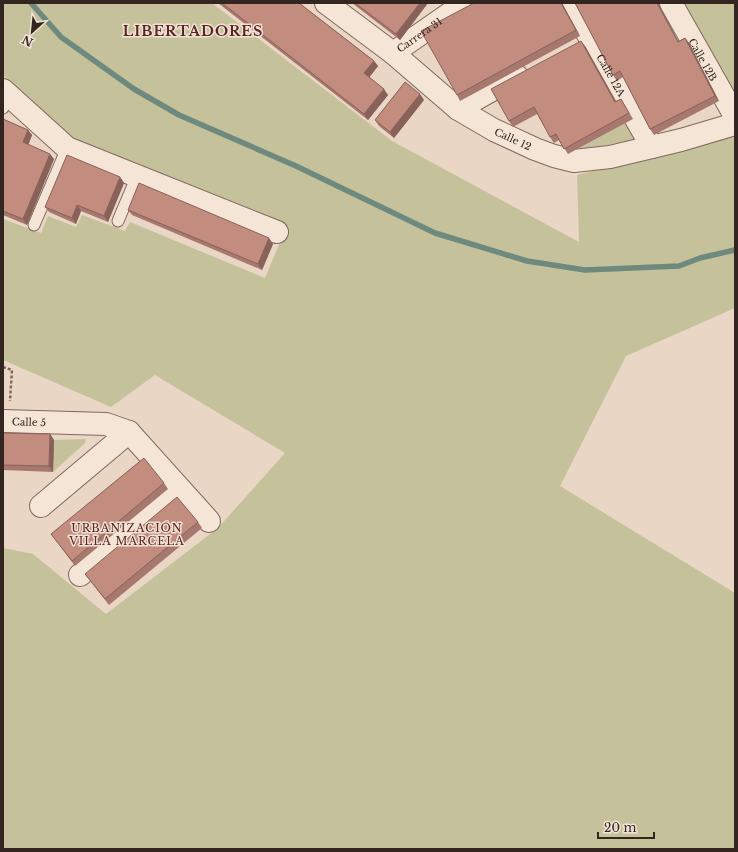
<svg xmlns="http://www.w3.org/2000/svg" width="738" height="852" font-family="'Libre Baskerville',serif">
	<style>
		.green { fill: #c5c19a }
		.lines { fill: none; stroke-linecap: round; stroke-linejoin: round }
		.stream { stroke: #6e897d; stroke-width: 5.5 }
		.service-casing { stroke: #81685d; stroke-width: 13 }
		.minor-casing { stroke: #81685d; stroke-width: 24 }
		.path { stroke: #81685d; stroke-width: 2.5; stroke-dasharray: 3 2; stroke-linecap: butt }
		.service { stroke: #f4e5d7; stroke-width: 11 }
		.minor { stroke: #f4e5d7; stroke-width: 22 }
		.wall { fill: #a7786d }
		.shaded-wall { fill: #886259 }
		.building { fill: #c28c7f; stroke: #886259 }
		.labels { text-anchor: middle; stroke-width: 3; stroke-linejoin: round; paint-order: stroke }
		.street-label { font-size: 10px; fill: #33251f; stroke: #f1e2d4 }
		.neighbourhood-label { font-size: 11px; letter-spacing: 1px; fill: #5b2424; stroke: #f1e2d4 }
		.district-label { font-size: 14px; font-weight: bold; letter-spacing: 1px; fill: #5b2424; stroke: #f1e2d4 }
	</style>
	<rect width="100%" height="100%" fill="#e9d6c5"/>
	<!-- green -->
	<g class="green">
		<path d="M3,3H212L392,141L579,242L577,175L735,137V308L626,356L560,486L735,593V849H3V548L33,554L106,614L218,528L285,453L155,375L111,407L3,360V219L41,233L48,216L76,227L82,215L125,231L130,222L265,278L286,228L72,140L3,75Z"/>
		<path d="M681,3H735V102Z"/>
		<path d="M633,119L636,139L583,150L578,149Z"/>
		<path d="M86,439L85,443L53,472L54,440Z"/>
	</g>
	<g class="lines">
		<!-- stream -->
		<path class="stream" d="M31,3L61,37L134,89L179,115L296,166L435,233L527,261L585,270L679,266L700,258L735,250"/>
		<!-- service casing -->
		<g class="service-casing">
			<g id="service">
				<path d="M3,108L9,95"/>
				<path d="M118,221L137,176"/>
				<path d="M34,225L67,148"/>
			</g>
		</g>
		<!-- minor casing -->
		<g class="minor-casing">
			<g id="minor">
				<path id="s1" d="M326,3L393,53L458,109L494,130L535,149L554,156L574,161L610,157L681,140L735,124"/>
				<path id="s2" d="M570,3L652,147"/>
				<path id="s3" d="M671,3L735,116"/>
				<path id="s4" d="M393,53L465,3"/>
				<path d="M3,90L67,148L277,232"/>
				<path d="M458,109L517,76"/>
				<path id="s5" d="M3,421L106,424L129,432L209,521"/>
				<path d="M41,506L129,432"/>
				<path d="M80,575L181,490"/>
			</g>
		</g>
		<!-- path -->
		<path class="path" d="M3,367L12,370L10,401"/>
		<!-- service -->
		<use href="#service" class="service"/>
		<!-- minor -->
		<use href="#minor" class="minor"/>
	</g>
	<!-- wall -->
	<g class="wall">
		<path d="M218,3H299L374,61L378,66L369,77L388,95L368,120Z"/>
		<path d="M352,3H428L400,40Z"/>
		<path d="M562,3L580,36L460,101L457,95Z"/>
		<path d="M575,3H658L678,41L685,38L689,43L719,101L654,135L650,129L623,77L617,81L613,75Z"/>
		<path d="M585,46L616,101L621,99L633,119L568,154L559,140L554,143L550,137L537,114L513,127L509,121Z"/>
		<path d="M424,100L394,138L379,126L375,120Z"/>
		<path d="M3,119L28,130L32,135L28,145L54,159L27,225L3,215Z"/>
		<path d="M120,177L124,183L108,222L81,211L76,224L49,212L45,207Z"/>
		<path d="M128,210L273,244L262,270L132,215Z"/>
		<path d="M3,433L50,434L54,440L53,472L3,470Z"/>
		<path d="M164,483L168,489L75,566L51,534Z"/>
		<path d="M198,522L202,528L109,605L85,574Z"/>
	</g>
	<!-- shaded-wall -->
	<g class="shaded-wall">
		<path d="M420,3H428L400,40L396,34Z"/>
		<path d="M561,3H562L580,36L576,30Z"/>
		<path d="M657,3H658L681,47L678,42Z"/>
		<path d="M685,38L689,43L719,101L715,96Z"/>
		<path d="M581,41L585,46L619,107L615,102Z"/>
		<path d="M374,61L378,66L368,79L364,73Z"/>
		<path d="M384,89L388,95L368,120L364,114Z"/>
		<path d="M420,94L424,100L394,138L390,132Z"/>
		<path d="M28,130L32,135L27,148L23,142Z"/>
		<path d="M50,154L54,159L27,225L23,219Z"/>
		<path d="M120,177L124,183L108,222L104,216Z"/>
		<path d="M77,205L81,211L76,224L72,218Z"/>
		<path d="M269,238L273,244L262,270L258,264Z"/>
		<path d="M50,434L54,440L53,472L49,466Z"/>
	</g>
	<!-- building -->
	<g class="building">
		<path d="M222,3H299L374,61L364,73L384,89L364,114Z"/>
		<path d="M355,3H420L396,34Z"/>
		<path d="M474,3H561L576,30L457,95L421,31Z"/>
		<path d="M575,3H657L678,42L685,38L715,96L650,129L620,71L613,75Z"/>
		<path d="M581,41L615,102L621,99L629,113L564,149L556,134L550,137L534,107L509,121L491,89Z"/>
		<path d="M405,82L420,94L390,132L375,120Z"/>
		<path d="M3,119L28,130L23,142L50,154L23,219L3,211Z"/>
		<path d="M67,155L120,177L104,216L77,205L72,218L45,207Z"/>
		<path d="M139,183L269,238L258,264L128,210Z"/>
		<path d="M3,433L50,434L49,466L3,465Z"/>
		<path d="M144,458L164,483L72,561L51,534Z"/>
		<path d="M177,497L198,522L105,599L85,574Z"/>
	</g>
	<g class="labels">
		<!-- street labels -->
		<g class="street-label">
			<text dy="4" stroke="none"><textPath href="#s4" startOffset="32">Carrera 31</textPath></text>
			<text dy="4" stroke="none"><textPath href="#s3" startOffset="65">Calle 12B</textPath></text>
			<text dy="4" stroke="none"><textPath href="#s2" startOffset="83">Calle 12A</textPath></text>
			<text dy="4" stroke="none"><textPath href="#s1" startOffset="232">Calle 12</textPath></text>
			<text dy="4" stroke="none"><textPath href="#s5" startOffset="26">Calle 5</textPath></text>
		</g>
		<!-- neighbourhood labels -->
		<g class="neighbourhood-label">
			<text x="127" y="532">URBANIZACIÓN<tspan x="127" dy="13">VILLA MARCELA</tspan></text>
		</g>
		<!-- district labels -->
		<g class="district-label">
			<text x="193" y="36">LIBERTADORES</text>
		</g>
	</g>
	<!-- border -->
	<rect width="738" height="852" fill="none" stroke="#33251f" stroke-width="8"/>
	<!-- north arrow -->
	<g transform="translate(32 32) rotate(207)" stroke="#f1e2d4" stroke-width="3" paint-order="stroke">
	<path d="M0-3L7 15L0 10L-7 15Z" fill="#33251f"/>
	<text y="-6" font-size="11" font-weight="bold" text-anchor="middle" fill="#33251f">N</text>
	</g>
	<!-- scale -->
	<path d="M598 832v6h56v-6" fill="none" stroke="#33251f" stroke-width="2"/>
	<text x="604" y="832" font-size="12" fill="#33251f" stroke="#f1e2d4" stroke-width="3" paint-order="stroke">20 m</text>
</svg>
